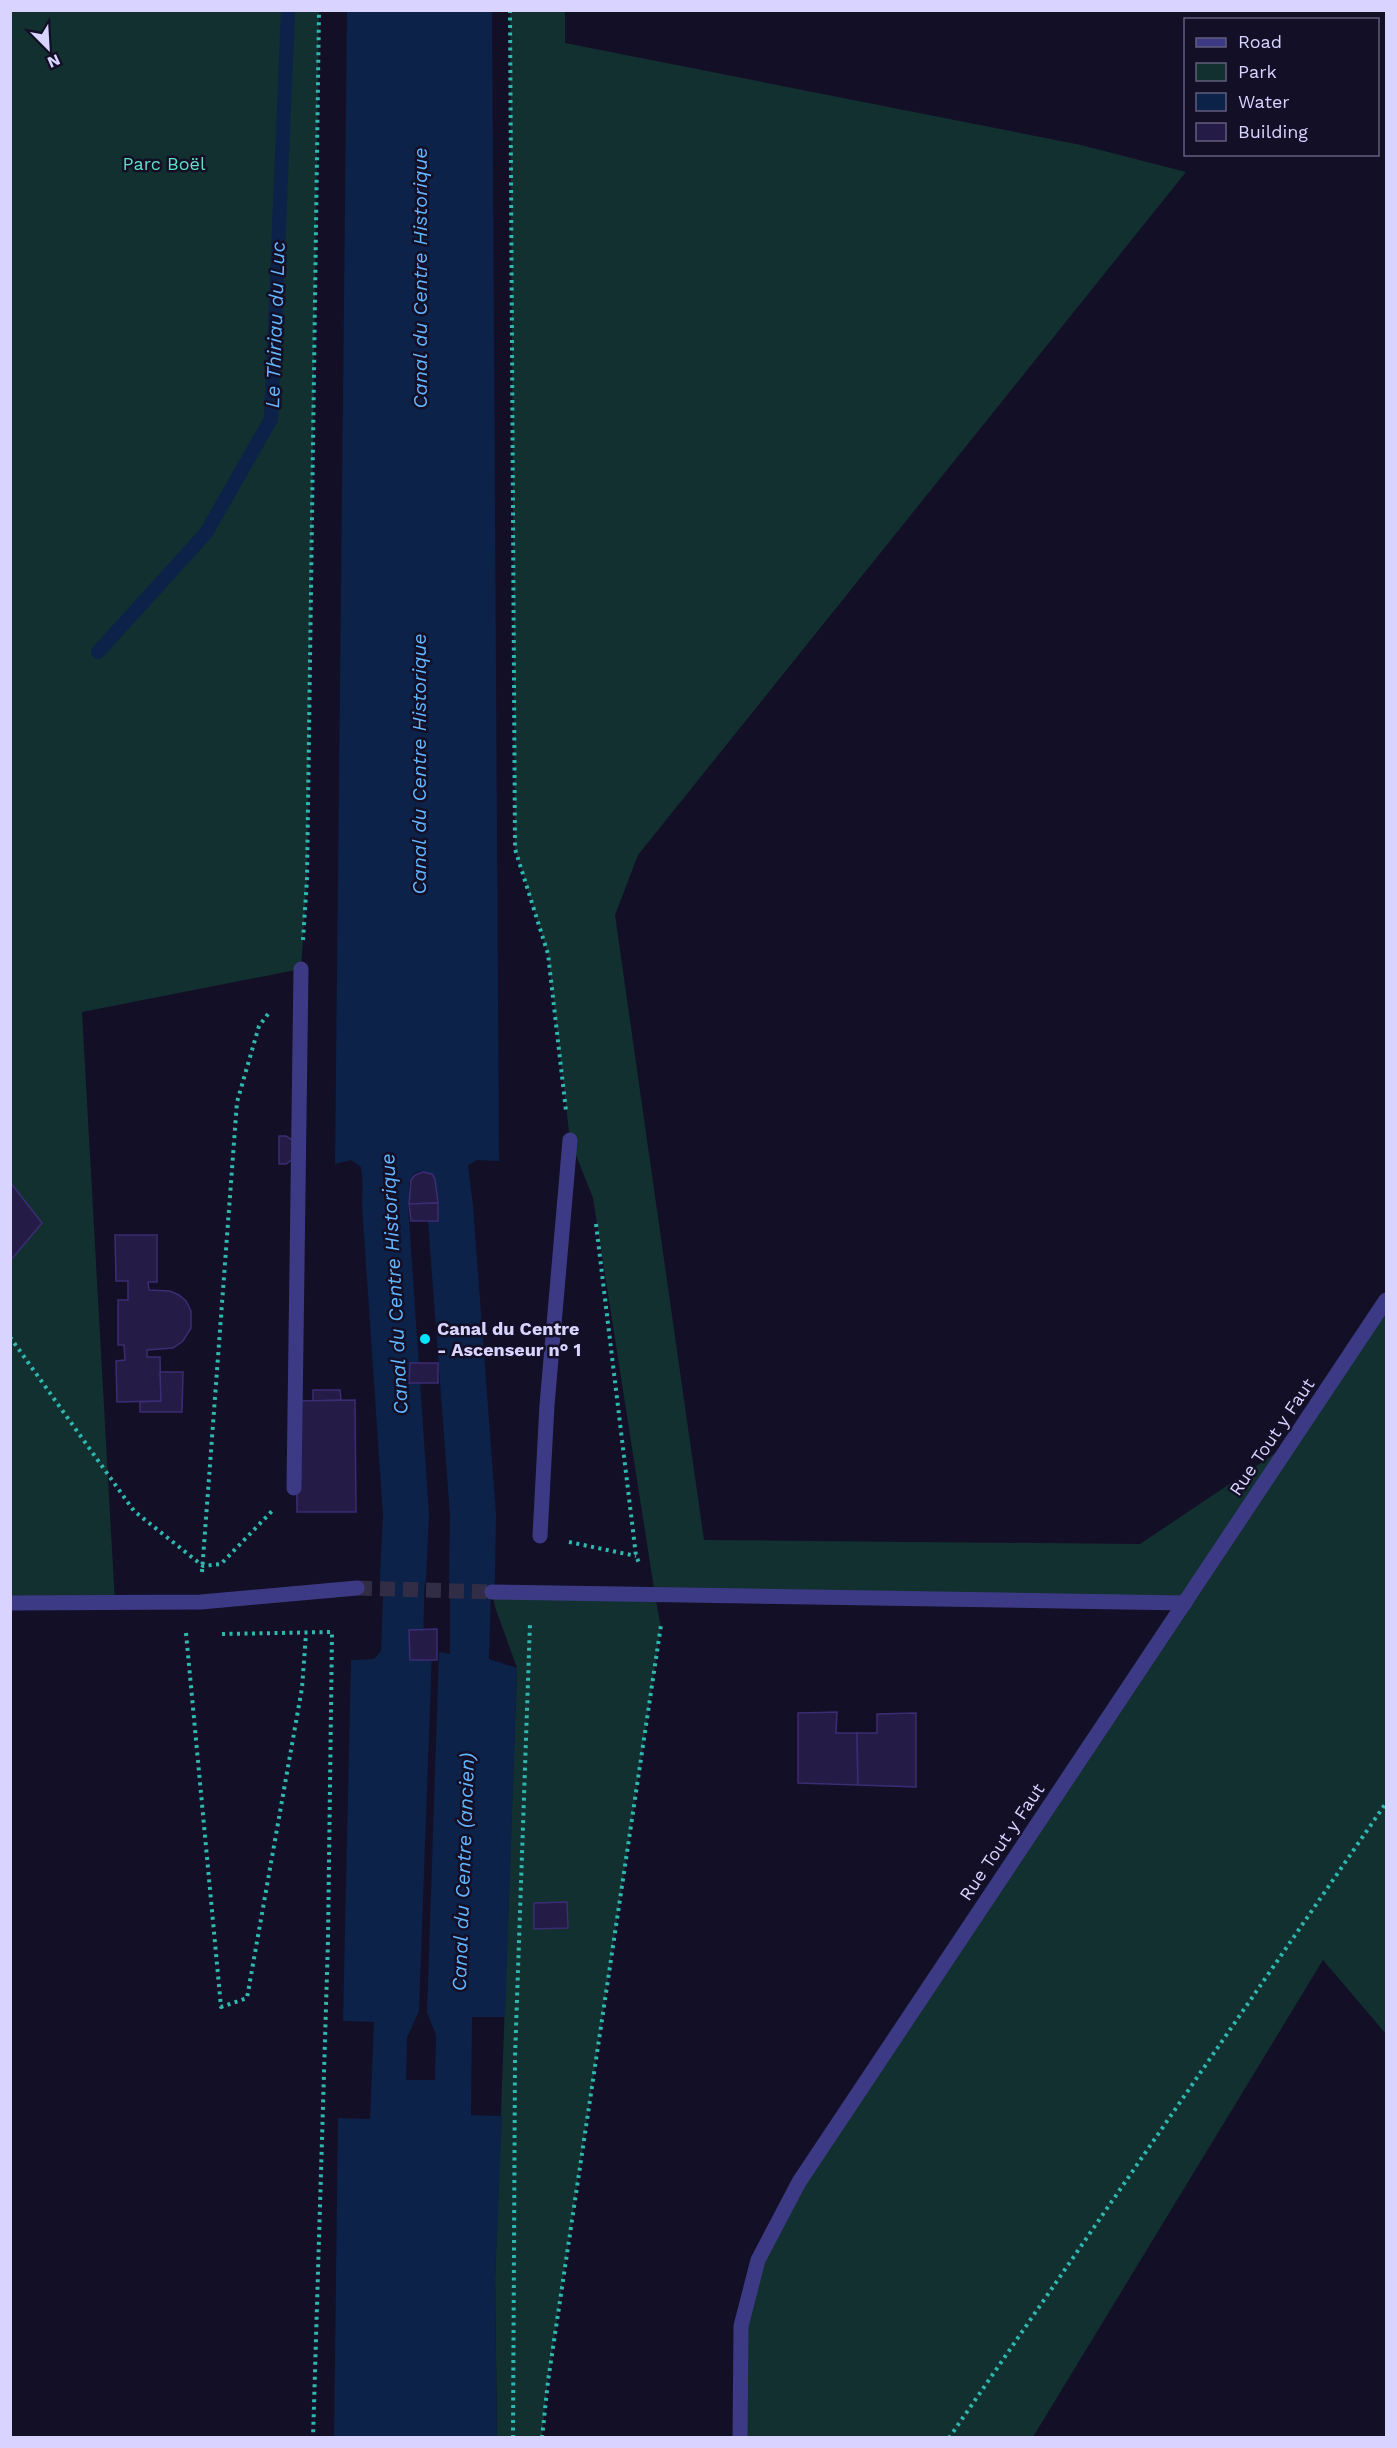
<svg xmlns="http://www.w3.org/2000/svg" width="1397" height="2448" font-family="'Work Sans',sans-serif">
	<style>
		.green { fill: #12302f }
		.water { fill: #0c2248 }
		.pier { fill: #130f26 }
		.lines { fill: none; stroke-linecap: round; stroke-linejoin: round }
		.stream { stroke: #0c2248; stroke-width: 14 }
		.canal { stroke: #0c2248; stroke-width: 46 }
		.building { fill: #241b47; stroke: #3b2d73; stroke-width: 1.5 }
		.minor-tunnel { stroke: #312d47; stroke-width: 15; stroke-dasharray: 15 8; stroke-linecap: butt }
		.path { stroke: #2fb8b0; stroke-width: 4; stroke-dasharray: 3 4.5; stroke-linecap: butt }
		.minor { stroke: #3d3a85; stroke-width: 15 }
		.poi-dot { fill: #00e5ff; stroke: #130f26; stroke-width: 2 }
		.labels { text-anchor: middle; stroke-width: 5; stroke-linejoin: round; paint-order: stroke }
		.park-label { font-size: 18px; fill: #5fe0c0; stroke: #130f26 }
		.poi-label { font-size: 18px; font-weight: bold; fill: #d9d4ff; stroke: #130f26; text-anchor: start }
		.street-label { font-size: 18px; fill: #d9d4ff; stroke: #130f26 }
		.water-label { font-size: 20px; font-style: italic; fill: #62b6ff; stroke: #130f26 }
	</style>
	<rect width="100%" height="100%" fill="#130f26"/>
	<!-- green -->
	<g class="green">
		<path d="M565,10V43L1081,145L1186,172L638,855L615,915L704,1540L1140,1544L1292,1442L1386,1300V2034L1323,1960L1033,2437H740L741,2326L758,2260L799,2182L1184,1603L655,1596L661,1627L548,2381L542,2437L497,2438L495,2280L517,1668L495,1607L492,1592L655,1595L593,1198L570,1140L548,954L515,849L510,11Z"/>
		<path d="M11,11H319L307,879L301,969L82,1012L115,1603L11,1602Z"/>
	</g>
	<!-- water -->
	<g class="water">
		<path d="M347,11H492L499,1161L477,1160L467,1166L470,1205L438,1206C438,1188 440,1165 414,1173L409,1183V1205H365L361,1167L351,1160L335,1164Z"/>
		<path d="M493,1514L489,1659L517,1668L505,2017H472L471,2115L502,2116L495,2280L497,2437L334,2438L338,2118L370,2119L374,2022L343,2021L351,1660L374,1659L381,1651L386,1515H426L423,1649L450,1654V1515Z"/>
	</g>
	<!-- pier -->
	<path class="pier" d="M432,1651L439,1652L427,2012L436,2035L435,2080H406L407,2038L419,2011Z"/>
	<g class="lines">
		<!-- stream -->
		<path class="stream" d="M98,652L206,533L271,419L288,10"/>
		<!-- canal -->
		<g class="canal">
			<path d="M387,1140L385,1205L406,1515L403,1578"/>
			<path d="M442,1144L450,1207L473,1515L472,1579"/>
		</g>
	</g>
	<!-- building -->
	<g class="building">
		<path d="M279,1136H286L297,1143V1156L286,1164H279Z"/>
		<path d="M423,1172L432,1174L435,1179L438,1203L409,1204L411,1180L415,1175Z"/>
		<path d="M10,1182L42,1223L10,1261Z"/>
		<path d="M438,1203V1221H411L409,1204Z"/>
		<path d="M115,1235H157V1282H148L149,1290L170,1291L179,1295L186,1301L191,1311V1328L183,1341L173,1348L147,1350V1357H160L161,1401L117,1402L116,1361L125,1360L124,1345H118V1300H128V1281H116Z"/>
		<path d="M410,1363H438V1383H409Z"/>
		<path d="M160,1372H183L182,1412H140V1402L161,1401Z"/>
		<path d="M313,1390H340L341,1400L313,1401Z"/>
		<path d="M355,1400L356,1512H297L296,1401Z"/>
		<path d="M437,1629V1660H410L409,1630Z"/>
		<path d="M837,1712L836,1733H857L858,1785L798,1783V1713Z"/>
		<path d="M916,1713V1787L858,1785L857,1733H877V1714Z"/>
		<path d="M567,1902L568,1928L534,1929V1903Z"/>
	</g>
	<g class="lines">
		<!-- minor-tunnel -->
		<path class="minor-tunnel" d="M357,1588L492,1592"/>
		<!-- path -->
		<g class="path">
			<path d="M510,10L515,849L548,954L566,1111"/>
			<path d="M303,940L307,879L319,10"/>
			<path d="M596,1224L636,1556L640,1565"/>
			<path d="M10,1337L134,1511L203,1566L221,1564L273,1510"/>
			<path d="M569,1542L636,1556"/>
			<path d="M202,1572L237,1102L259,1026L268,1014"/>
			<path d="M186,1633L221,2007L247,1998L302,1688L306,1634"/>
			<path d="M222,1634L332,1632L328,1940L313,2438"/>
			<path d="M513,2438L515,2057L530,1623"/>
			<path d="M542,2438L548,2381L661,1625"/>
			<path d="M949,2438L1386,1803"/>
		</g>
		<!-- minor -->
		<g class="minor">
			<path d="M294,1488L301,969"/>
			<path d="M540,1536L547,1405L570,1140"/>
			<path d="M492,1592L1185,1603"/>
			<path d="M10,1603L201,1602L357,1588"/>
			<path d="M740,2438L741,2326L758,2260L799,2182L1386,1300"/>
		</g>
	</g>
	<!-- markers -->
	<circle class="poi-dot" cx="425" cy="1339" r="6"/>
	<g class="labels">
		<!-- park labels -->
		<g class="park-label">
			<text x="164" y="170">Parc Boël</text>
		</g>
		<!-- poi labels -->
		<g class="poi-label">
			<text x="437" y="1335">Canal du Centre<tspan x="437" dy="21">- Ascenseur n° 1</tspan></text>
		</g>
		<!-- street labels -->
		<g class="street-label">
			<text transform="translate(1272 1437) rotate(-56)" y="6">Rue Tout y Faut</text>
			<text transform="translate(1002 1842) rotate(-56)" y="6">Rue Tout y Faut</text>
		</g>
		<!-- water labels -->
		<g class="water-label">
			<text transform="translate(420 278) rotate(-90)" y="7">Canal du Centre Historique</text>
			<text transform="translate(275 325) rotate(-88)" y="7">Le Thiriau du Luc</text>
			<text transform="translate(419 764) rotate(-90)" y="7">Canal du Centre Historique</text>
			<text transform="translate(394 1284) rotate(-93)" y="7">Canal du Centre Historique</text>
			<text transform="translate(463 1872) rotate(-88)" y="7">Canal du Centre (ancien)</text>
		</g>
	</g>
	<!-- border -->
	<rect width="1397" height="2448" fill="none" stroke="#d9d4ff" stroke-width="24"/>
	<!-- legend -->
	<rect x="1184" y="18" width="195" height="138" fill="#130f26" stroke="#625e7d" stroke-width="1.5"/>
	<rect x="1196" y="38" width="30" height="9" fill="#3d3a85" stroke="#625e7d" stroke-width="1.5"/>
	<text x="1238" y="48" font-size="18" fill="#d9d4ff">Road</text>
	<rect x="1196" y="63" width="30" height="18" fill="#12302f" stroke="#625e7d" stroke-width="1.5"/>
	<text x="1238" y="78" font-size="18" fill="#d9d4ff">Park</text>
	<rect x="1196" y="93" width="30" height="18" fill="#0c2248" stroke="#625e7d" stroke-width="1.5"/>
	<text x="1238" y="108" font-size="18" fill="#d9d4ff">Water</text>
	<rect x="1196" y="123" width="30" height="18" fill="#241b47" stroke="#625e7d" stroke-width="1.5"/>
	<text x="1238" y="138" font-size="18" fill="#d9d4ff">Building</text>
	<!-- north arrow -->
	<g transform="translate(48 48) rotate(156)" stroke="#130f26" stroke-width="4.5" paint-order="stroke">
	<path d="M0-4.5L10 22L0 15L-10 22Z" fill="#d9d4ff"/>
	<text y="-9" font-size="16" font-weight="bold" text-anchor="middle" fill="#d9d4ff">N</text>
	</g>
</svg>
